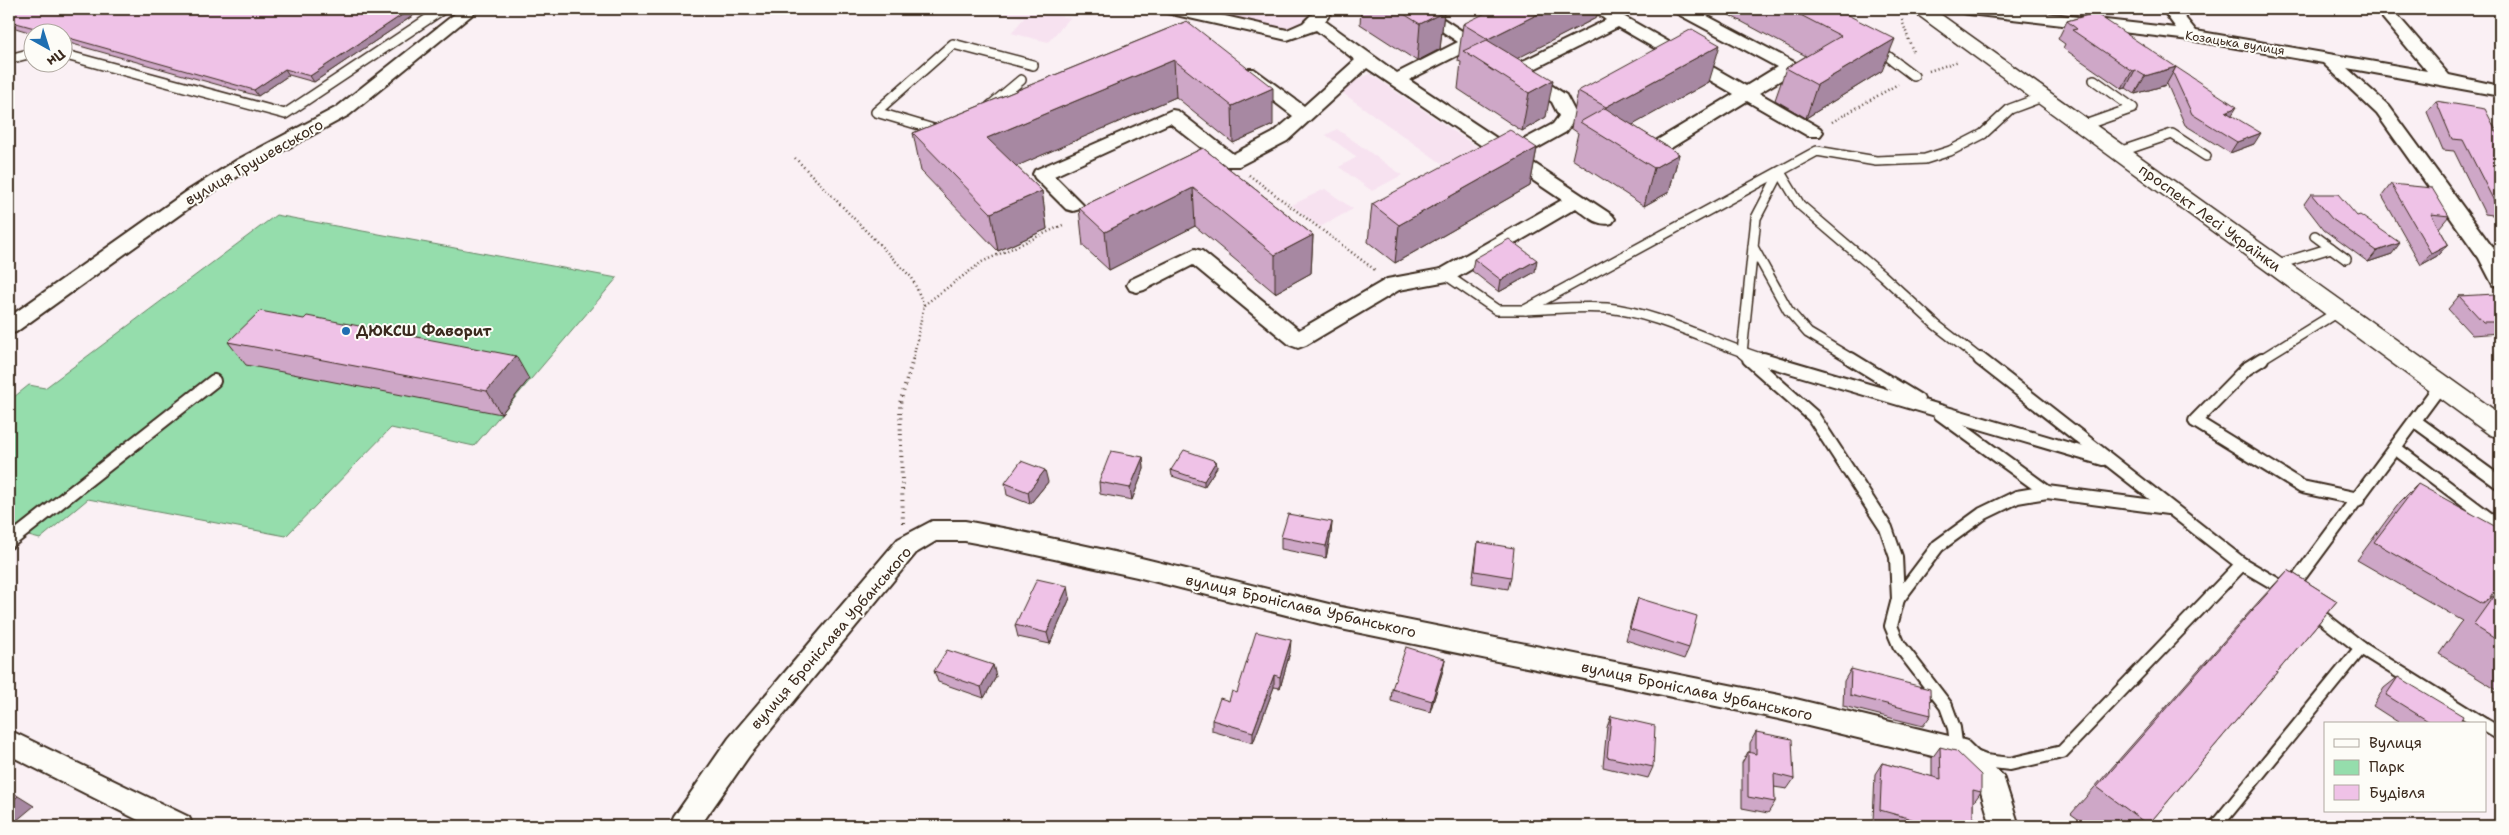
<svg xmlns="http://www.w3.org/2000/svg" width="2509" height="835" font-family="'Shantell Sans',sans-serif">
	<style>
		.built { fill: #f7e2f0 }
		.green { fill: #95ddac; stroke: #688465 }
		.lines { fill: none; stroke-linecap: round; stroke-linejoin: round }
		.lane-far1-casing { stroke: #3b2a1e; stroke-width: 12 }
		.lane-casing { stroke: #3b2a1e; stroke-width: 16 }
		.street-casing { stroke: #3b2a1e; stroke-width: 4 }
		.secondary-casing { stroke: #3b2a1e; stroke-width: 3 }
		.path-far1 { stroke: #3b2a1e; stroke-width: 2.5; stroke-dasharray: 1 3; stroke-linecap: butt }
		.path { stroke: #3b2a1e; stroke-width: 4; stroke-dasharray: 1 4.5; stroke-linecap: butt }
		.lane-far1 { stroke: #fdfcf7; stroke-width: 9 }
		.lane { stroke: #fdfcf7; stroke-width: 12 }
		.street { fill: #fdfcf7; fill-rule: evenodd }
		.secondary { fill: #fdfcf7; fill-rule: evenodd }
		.wall { fill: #cea7c7; stroke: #3b2a1e }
		.shaded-wall { fill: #a788a2; stroke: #3b2a1e }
		.building { fill: #efc2e7; stroke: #3b2a1e }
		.poi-dot { fill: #1f6fb2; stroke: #fdfcf7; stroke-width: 2 }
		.labels { text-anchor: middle; stroke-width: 4; stroke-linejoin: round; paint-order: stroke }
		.far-street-label { font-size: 12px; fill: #3b2a1e; stroke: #fdfcf7 }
		.street-label { font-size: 15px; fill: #3b2a1e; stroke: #fdfcf7 }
		.poi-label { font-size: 15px; font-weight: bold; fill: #3b2a1e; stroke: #fdfcf7; text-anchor: start }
	</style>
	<rect width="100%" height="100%" fill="#faf0f4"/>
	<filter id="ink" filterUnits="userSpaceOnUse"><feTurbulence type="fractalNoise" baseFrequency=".02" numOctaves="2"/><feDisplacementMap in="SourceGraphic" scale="10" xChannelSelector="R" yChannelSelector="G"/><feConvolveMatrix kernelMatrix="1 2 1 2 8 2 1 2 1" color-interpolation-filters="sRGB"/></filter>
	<g filter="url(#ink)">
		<!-- built -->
		<g class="built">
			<path d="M984,9H1028L1070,18L1048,42L1011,33L1024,18Z"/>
			<path d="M1206,9H1316L1305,22L1275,33L1208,14Z"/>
			<path d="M1370,74L1477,147L1444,165L1337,89Z"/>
			<path d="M1337,129L1402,175L1372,191L1339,167L1357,157L1326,135Z"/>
			<path d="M1325,189L1353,209L1320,227L1292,205Z"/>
		</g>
		<!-- green -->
		<path class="green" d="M276,215L617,278L474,446L391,428L286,536L88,499L40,539L9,531V401L29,385L45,388Z"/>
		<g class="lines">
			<!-- lane-far1 casing -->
			<g class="lane-far1-casing">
				<g id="lane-far1">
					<path d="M1877,48L1914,76"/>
					<path d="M62,54L285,114L443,9"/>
					<path d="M9,59L32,53"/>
					<path d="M990,106L1021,80"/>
					<path d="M2082,126L2133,108L2094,80"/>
					<path d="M940,131L876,112L953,44L1033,65"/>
					<path d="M2119,152L2172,134L2206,156"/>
					<path d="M1780,172L1800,205L1882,275L1936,325L1981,360"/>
					<path d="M2315,236L2346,259"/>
					<path d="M1753,247L1788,310L1808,333L1853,360"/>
					<path d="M2275,265L2331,248"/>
					<path d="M1446,275L1497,310H1525L1817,151L1876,161L1925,159L1950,151L1983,134L2010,109L2042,97"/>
					<path d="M1526,310C1552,309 1581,306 1607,308C1660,313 1715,345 1767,360"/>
					<path d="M1742,353L1750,360"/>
					<path d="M1742,353L1756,218L1780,172"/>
					<path d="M2260,360L2339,311"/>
				</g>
			</g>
			<!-- lane casing -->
			<g class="lane-casing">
				<g id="lane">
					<path d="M1749,359L1813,416L1886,528L1896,557L1898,599L1891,626L1899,645L1946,706L1954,728L1957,750L1960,751"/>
					<path d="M1763,359L2103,459"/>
					<path d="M1851,359L1918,400"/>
					<path d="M1980,359L2242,564L2288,591"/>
					<path d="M2262,359L2246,369L2195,421L2302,487L2359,499"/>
					<path d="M1940,414L2047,492"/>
					<path d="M2415,421L2500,483"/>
					<path d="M2395,448L2500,527"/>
					<path d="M9,542L214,381"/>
					<path d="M2291,588L2441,385"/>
					<path d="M1898,599L1938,546L1982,514L2017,497L2047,492L2168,508"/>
					<path d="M2310,608L2361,648L2483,724"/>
					<path d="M2485,725L2500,734"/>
					<path d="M1975,757L1985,761L2010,764L2062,752L2242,564"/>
					<path d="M2216,826L2361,648"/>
				</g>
			</g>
			<!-- street casing -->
			<g class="street-casing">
				<g id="street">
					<path d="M461,9H479L349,115L251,168L200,200L16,332L9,334V317L186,192L237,160L337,107Z"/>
					<path d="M1165,9H1194L1287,30L1303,23L1317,9H1334L1325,21L1397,73L1458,42L1409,9H1428L1479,42L1476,46L1409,80L1510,147L1553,124L1559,116L1552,102L1508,71L1511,67L1606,20L1591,9H1611L1746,86L1777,67L1676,13L1674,9H1694L1796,63L1799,67L1796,71L1759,93L1820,128L1823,132L1820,136H1808L1747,101L1658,156H1644L1642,152L1644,148L1734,94L1618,27L1530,71L1566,95L1577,116L1566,132L1523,156L1612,215L1615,219L1612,223C1598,227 1587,216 1576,208L1453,280L1399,290L1306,345L1298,348L1290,345L1193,265L1144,290L1137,292L1130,290L1127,285L1130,280L1195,249L1202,251L1299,330L1387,279L1441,269L1562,200L1367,68L1287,141L1239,166H1225L1170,123L1054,176L1083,205L1080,209L1073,211L1066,209L1035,178L1033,174L1035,170L1172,110L1178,111L1233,154L1273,133L1293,116L1242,77L1239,73L1242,69H1254L1304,106L1355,60L1316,30L1287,40L1167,13Z"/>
					<path d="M1961,9H2009L2176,28L2162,9H2178L2196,31L2427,71L2375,9H2392L2449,75L2500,86V96L2347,68L2389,106L2495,251L2500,260V287L2493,285L2479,258L2377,114L2323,63L2190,40L1969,14L1963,13Z"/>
					<path d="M932,521H965L1013,530L1137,557L1341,607L1779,695L1957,738L1967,741L2003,776L2019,826H1991L1981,792L1949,760L1779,719L1341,629L1137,577L1013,550L965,541H936L916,553L749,756L700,826H670L674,817L729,738L898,539Z"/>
					<path d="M9,730L189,817L193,826H150L9,755Z"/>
				</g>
			</g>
			<!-- secondary casing -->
			<g class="secondary-casing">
				<path id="secondary" d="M1910,9H1933L2500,414V438L2490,435Z"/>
			</g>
			<!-- path-far1 -->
			<g class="path-far1">
				<path d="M1902,20L1913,52"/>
				<path d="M1929,71L1959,61"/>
				<path d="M1832,122L1898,84"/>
				<path d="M795,158L912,278L924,305L913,360"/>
				<path d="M1249,175L1375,270"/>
				<path d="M924,305L982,262L1065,224"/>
			</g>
			<!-- path -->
			<path class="path" d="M903,523L900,403L913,359"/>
			<!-- lane-far1 -->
			<use href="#lane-far1" class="lane-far1"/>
			<!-- lane -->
			<use href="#lane" class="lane"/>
			<!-- street -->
			<use href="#street" class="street"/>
			<!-- secondary -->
			<use href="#secondary" class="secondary"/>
		</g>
		<!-- wall -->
		<g class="wall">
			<path d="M9,9H423L314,82L289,75L258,96L62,41V32L32,33L9,26Z"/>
			<path d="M1361,9H1439L1444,12L1440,49L1417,61L1360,24Z"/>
			<path d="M1718,9H1836L1882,71L1806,118L1775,100L1786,68L1806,56Z"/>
			<path d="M2095,13L2232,115L2254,144L2230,153L2185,125L2167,84L2166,85L2135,94L2126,88L2122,89L2063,48L2065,44L2058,39L2067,21Z"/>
			<path d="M1596,18L1517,58L1546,117L1522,131L1458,89L1461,62L1458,61L1463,24Z"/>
			<path d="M1187,21L1273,125L1233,143L1176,97L1016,166L1042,191L1047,229L998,251L921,171L913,133Z"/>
			<path d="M1709,82L1632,125L1679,154L1669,192L1644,206L1572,159L1578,133L1571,128L1578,91Z"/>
			<path d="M2436,101L2500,138V216L2485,214L2454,151L2443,150L2427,112Z"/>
			<path d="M1203,148L1313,235L1311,273L1275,293L1195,226L1109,270L1083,246L1079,208Z"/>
			<path d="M1537,148L1530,186L1395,263L1368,242L1372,204Z"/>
			<path d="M2391,184L2449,216L2439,228L2448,244L2437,256L2421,265L2382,196Z"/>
			<path d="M2311,194L2357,216L2392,254L2368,262L2324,230L2304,204Z"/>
			<path d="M1474,259L1535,272L1499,292L1472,271Z"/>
			<path d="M2459,296L2500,300V333L2472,335L2448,309Z"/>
			<path d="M228,342L529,379L501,414L246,365Z"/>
			<path d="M1143,457L1144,469L1132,500L1100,494L1099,482Z"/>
			<path d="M1216,461L1217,467L1204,487L1172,476L1171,470Z"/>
			<path d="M1048,482L1030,504L1007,495L1005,483Z"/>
			<path d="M2418,484L2488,600L2495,594L2500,597V692L2439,654L2461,623L2463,621L2357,560L2400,502Z"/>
			<path d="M1332,522L1331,534L1326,558L1281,549V537Z"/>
			<path d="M1478,542L1511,577L1508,589L1472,583Z"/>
			<path d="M2288,570L2337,601L2147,826H2088L2071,814L2260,600Z"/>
			<path d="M1070,598L1050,644L1018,637L1015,625Z"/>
			<path d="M1638,598L1689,648L1684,659L1626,640L1634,610Z"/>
			<path d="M1290,652L1280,688L1274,687L1253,743L1212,731V720L1229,701L1237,693Z"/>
			<path d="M1445,659L1443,670L1430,712L1391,701L1392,689Z"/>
			<path d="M993,665L996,677L984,698L938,682L934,671Z"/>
			<path d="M1851,669L1931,715L1923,726L1843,706L1844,681Z"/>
			<path d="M2398,677L2459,724H2401L2373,706L2384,688Z"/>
			<path d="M1611,716L1653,767L1648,778L1603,767L1607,727Z"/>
			<path d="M1756,732L1794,779L1787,789L1774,787L1775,802L1768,813L1742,808V763L1748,752H1750V743Z"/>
			<path d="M1940,747L1981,792L1973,803V826H1891L1873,821L1875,774L1882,763L1932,777V758Z"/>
		</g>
		<!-- shaded-wall -->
		<g class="shaded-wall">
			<path d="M411,9H423L314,82L310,76Z"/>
			<path d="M1548,9H1598L1596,18L1493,71L1484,65L1488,39Z"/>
			<path d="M1444,12L1440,49L1417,61L1420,24Z"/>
			<path d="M1895,39L1882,71L1806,118L1817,85Z"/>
			<path d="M1720,45L1709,82L1608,139L1600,134L1606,107Z"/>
			<path d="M1174,60L1176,97L994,176L987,138Z"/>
			<path d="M2176,67L2166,85L2135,94L2145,76Z"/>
			<path d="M285,69L289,75L258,96L254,90Z"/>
			<path d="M2135,70L2126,88L2122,89L2132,71Z"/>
			<path d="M1553,80L1546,117L1522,131L1529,93Z"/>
			<path d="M1273,88V125L1233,143L1232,106Z"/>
			<path d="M2237,107L2230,118L2226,112Z"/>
			<path d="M2261,133L2254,144L2230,153L2237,142Z"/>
			<path d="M1537,148L1530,186L1395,263L1399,225Z"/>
			<path d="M1679,154L1669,192L1644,206L1654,168Z"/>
			<path d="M1193,188L1195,226L1109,270L1105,232Z"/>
			<path d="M1042,191L1047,229L998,251L991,213Z"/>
			<path d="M1313,235L1311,273L1275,293V255Z"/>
			<path d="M2400,243L2392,254L2368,262L2377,251Z"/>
			<path d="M2448,244L2437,256L2421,265L2431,253Z"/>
			<path d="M1537,260L1535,272L1499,292L1501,280Z"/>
			<path d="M516,356L529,379L501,414L487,391Z"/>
			<path d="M1143,457L1144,469L1132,500L1130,488Z"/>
			<path d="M1216,461L1217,467L1204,487V481Z"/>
			<path d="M1045,470L1048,482L1030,504L1028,492Z"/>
			<path d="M1332,522L1331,534L1326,558V546Z"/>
			<path d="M1068,586L1070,598L1050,644L1047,633Z"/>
			<path d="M1291,640L1290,652L1280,688V677Z"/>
			<path d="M1445,659L1443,670L1430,712L1432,701Z"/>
			<path d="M993,665L996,677L984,698L981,687Z"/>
			<path d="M1274,675V687L1253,743V732Z"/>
			<path d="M18,796L34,806L10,826H9V804Z"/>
		</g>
		<!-- building -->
		<g class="building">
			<path d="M9,9H411L310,76L285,69L254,90L62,36V32H49L9,21Z"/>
			<path d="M1396,9H1439L1444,12L1420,24Z"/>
			<path d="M1494,9H1548L1488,39L1463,24Z"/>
			<path d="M1789,9H1836L1895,39L1817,85L1786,68L1841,36Z"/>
			<path d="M2095,13L2176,67L2145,76L2135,70L2132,71L2072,30L2077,29L2067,21Z"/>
			<path d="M1187,21L1273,88L1232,106L1174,60L987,138L1042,191L991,213L913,133Z"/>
			<path d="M1692,29L1720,45L1606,107L1578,91Z"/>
			<path d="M1487,40L1553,80L1529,93L1463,51Z"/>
			<path d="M2176,67L2237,107L2226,112L2261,133L2237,142L2192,114L2173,73Z"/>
			<path d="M2436,101L2485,109L2500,138V204L2495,203L2463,140L2452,139Z"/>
			<path d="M1605,108L1679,154L1654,168L1580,122Z"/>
			<path d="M1510,130L1537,148L1399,225L1372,204Z"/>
			<path d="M1203,148L1313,235L1275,255L1193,188L1105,232L1079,208Z"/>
			<path d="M2391,184L2432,188L2449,216L2431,214L2448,244L2431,253Z"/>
			<path d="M2311,194H2338L2357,216L2360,215L2400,243L2377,251L2332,219Z"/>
			<path d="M1509,239L1537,260L1501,280L1474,259Z"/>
			<path d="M2495,294L2500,300V322H2483L2459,296Z"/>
			<path d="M260,311L304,319L307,316L516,356L487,391L228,342Z"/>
			<path d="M1184,450L1216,461L1204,481L1171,470Z"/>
			<path d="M1111,451L1143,457L1130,488L1099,482Z"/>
			<path d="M1021,461L1045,470L1028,492L1005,483Z"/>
			<path d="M2418,484L2500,529V582L2488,600L2483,604L2374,542Z"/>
			<path d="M1288,514L1332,522L1326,546L1281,537Z"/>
			<path d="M1478,542L1514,548L1511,577L1475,571Z"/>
			<path d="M2288,570L2337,601L2148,825L2097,787Z"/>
			<path d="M1037,579L1068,586L1047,633L1015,625Z"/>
			<path d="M2495,594L2500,597V642L2473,625Z"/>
			<path d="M1638,598L1697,616L1689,648L1630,629Z"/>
			<path d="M1256,632L1291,640L1280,677L1274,675L1253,732L1212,720L1220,698L1229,701L1232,691L1237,693Z"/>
			<path d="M1406,647L1445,659L1432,701L1392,689Z"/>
			<path d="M947,650L993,665L981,687L934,671Z"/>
			<path d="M1851,669L1930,689L1931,715L1850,695Z"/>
			<path d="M2398,677L2463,716L2459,724H2433L2386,695Z"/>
			<path d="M1611,716L1655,726L1653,767L1607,757Z"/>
			<path d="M1756,732L1792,739L1794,779L1774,774L1775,802L1748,797V752L1756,754Z"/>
			<path d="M1940,747L1956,751L1981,775V792L1973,790V826H1936L1880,810L1882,763L1941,779Z"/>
			<path d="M9,789L18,796L9,804Z"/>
		</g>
	</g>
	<!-- markers -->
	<circle class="poi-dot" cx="346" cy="331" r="5"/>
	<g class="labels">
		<!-- far-street labels -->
		<g class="far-street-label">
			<text transform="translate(2235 43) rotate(9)" y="4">Козацька вулиця</text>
		</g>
		<!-- street labels -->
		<g class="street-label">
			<text transform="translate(254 162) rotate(-30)" y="5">вулиця Грушевського</text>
			<text transform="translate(2210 218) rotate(36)" y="5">проспект Лесі Українки</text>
			<text transform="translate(1301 606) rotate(13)" y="5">вулиця Броніслава Урбанського</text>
			<text transform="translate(831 638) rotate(-49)" y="5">вулиця Броніслава Урбанського</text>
			<text transform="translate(1697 691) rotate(12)" y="5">вулиця Броніслава Урбанського</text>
		</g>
		<!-- poi labels -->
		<g class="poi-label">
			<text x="356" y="336">ДЮКСШ Фаворит</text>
		</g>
	</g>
	<!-- margin -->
	<rect width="2509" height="835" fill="none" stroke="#fdfcf7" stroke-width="30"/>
	<rect x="15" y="15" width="2479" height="805" fill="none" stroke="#3b2a1e" stroke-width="2" filter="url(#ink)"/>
	<!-- legend -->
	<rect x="2324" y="722" width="162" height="90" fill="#fdfcf7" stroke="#afa8a0"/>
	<rect x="2334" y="739" width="25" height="8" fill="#fdfcf7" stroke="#afa8a0"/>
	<text x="2369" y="748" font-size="15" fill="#3b2a1e">Вулиця</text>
	<rect x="2334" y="760" width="25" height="15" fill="#95ddac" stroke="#afa8a0"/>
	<text x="2369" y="772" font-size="15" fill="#3b2a1e">Парк</text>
	<rect x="2334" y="785" width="25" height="15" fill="#efc2e7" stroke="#afa8a0"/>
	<text x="2369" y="798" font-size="15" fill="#3b2a1e">Будівля</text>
	<!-- north arrow -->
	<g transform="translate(48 48) rotate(141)"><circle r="24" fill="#fdfcf7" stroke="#afa8a0"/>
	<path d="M0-4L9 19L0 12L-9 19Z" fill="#1f6fb2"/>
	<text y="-8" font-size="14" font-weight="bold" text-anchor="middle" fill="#3b2a1e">Пн</text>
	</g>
</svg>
